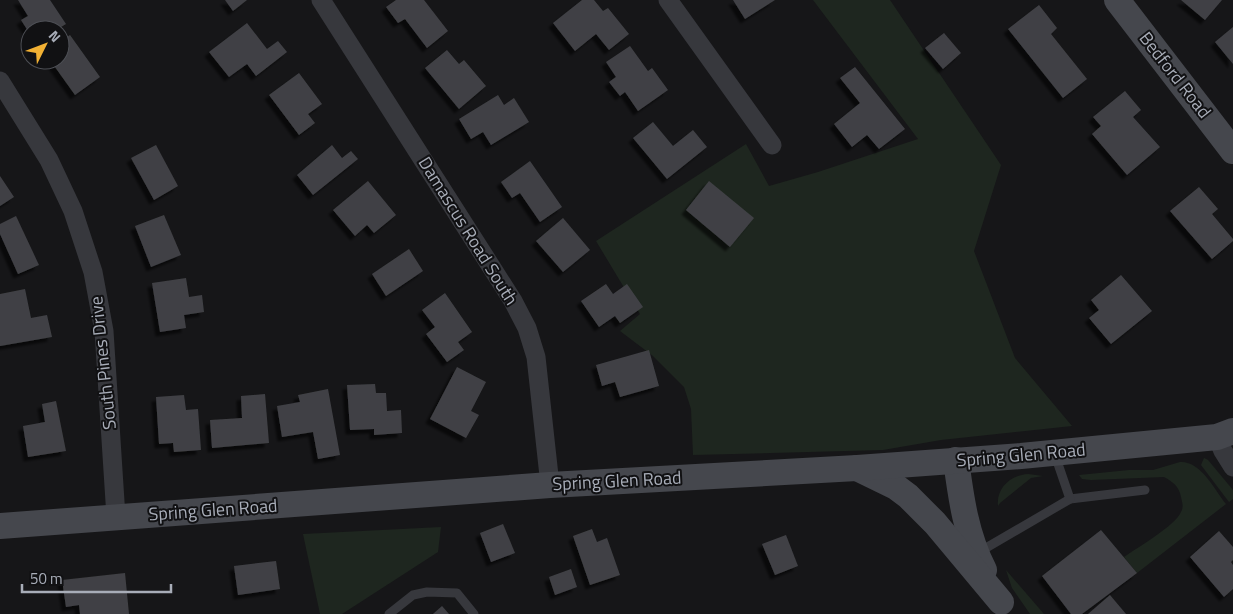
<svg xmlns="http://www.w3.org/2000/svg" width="1233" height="614" font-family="'Titillium Web',sans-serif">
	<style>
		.green { fill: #1e261f }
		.building { fill: #404145; filter: url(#shadow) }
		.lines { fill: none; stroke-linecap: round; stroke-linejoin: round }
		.lane { stroke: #37383d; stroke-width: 9 }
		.street { stroke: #37383d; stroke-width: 19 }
		.secondary { stroke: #45474d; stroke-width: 26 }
		.labels { text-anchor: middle; stroke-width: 4; stroke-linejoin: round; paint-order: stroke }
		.street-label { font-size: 18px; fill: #a8adb8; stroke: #111113 }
	</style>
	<defs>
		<filter id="shadow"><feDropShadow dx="-4.5" dy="4.5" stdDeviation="1" flood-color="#0009"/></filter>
	</defs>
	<rect width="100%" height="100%" fill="#161618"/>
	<!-- green -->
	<g class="green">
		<path d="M813,0H890L1001,165L974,251L1015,358L1072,426L941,440L883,450L693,455L691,409L684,387L653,356L620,331L640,314L596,241L746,144L769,186L818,172L918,139Z"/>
		<path d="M1204,458L1208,460L1233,490V499L1229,502L1201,465Z"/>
		<path d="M1180,462C1201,461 1214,489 1226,504L1137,573L1124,557C1137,548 1176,525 1181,512C1184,507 1182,502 1181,497C1179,486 1173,482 1164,477L1091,480L1082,479L1079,475L1129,470H1153Z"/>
		<path d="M1028,474L1043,476L1031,478L1000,503L998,506C996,488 1011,475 1028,474Z"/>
		<path d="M441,527L438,552L342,614H320L303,534Z"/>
		<path d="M1006,570L1044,614H1030L1012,588Z"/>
	</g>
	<!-- building -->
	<g class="building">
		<path d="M18,0H50L66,24L56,30H30V34L21,20L28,16Z"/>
		<path d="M225,0H247L233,11Z"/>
		<path d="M396,0H424L448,31L427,48L405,19L398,23L386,7Z"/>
		<path d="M582,0H594L603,11L608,8L629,34L609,50L596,34L575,51L553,23Z"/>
		<path d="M733,0H775L745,19Z"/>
		<path d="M1181,0H1222L1205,20Z"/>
		<path d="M1039,5L1057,28L1051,34L1087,79L1063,98L1008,29Z"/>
		<path d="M247,23L267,49L278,41L287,52L256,76L247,64L229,77L209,52Z"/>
		<path d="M1233,27V64L1215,42Z"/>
		<path d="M944,33L961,53L943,69L925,48Z"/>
		<path d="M70,35L100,77L75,95L50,60H60V42Z"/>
		<path d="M630,46L648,71L652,68L668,90L638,111L625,92L620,96L609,82L616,77L606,62Z"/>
		<path d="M447,50L459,64L464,60L486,86L459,109L425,68Z"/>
		<path d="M855,67L905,129L879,149L867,135L852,147L834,124L860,103L840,78Z"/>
		<path d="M299,73L322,104L308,114L315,123L299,135L269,95Z"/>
		<path d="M1125,91L1141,110L1133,117L1160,147L1127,175L1092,134L1101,126L1093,117Z"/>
		<path d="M498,95L504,105L514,98L529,122L491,145L483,132L471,139L459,119Z"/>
		<path d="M653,122L673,146L693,130L707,147L667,179L633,138Z"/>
		<path d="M156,145L178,186L154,200L131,158Z"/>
		<path d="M332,145L342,158L351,151L358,159L313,195L297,175Z"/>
		<path d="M530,161L562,207L540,222L520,193L512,198L501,182Z"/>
		<path d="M0,176L14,197L0,206Z"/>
		<path d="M368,181L396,215L374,233L367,225L355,236L333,210Z"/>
		<path d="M709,181L754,218L730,247L686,210Z"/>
		<path d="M1199,187L1218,209L1212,214L1233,239V241L1212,259L1170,211Z"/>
		<path d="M164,215L181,255L151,267L135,226Z"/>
		<path d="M16,216L39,265L18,274L0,234V224Z"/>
		<path d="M563,218L590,250L563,272L536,241Z"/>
		<path d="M409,249L423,271L386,296L372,274Z"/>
		<path d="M1121,275L1152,311L1111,344L1089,318L1099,310L1091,300Z"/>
		<path d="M186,278L189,297L202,295L204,312L184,315L186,328L160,332L152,283Z"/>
		<path d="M606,284L613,294L627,284L643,307L620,323L615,316L599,327L581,301Z"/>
		<path d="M25,289L31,318L47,315L52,337L0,346V294Z"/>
		<path d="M445,293L472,332L458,342L464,350L447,362L426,334L435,327L422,310Z"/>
		<path d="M649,350L659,386L620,397L615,382L602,386L596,365Z"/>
		<path d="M457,367L486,382L471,411L479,415L466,438L430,419Z"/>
		<path d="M375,384L376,393H386L387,411L401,410L402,433L374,435V429L350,430L347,385Z"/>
		<path d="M328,389L340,455L318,459L313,432L282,437L277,406L300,402L298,395Z"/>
		<path d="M265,394L269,443L212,448L210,420L242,418L241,396Z"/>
		<path d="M184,395L186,410L198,409L201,450L174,452L173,443L159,444L156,397Z"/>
		<path d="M56,401L66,451L28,457L23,426L45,422L42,404Z"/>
		<path d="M503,524L515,553L491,562L480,533Z"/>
		<path d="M592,529L597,542L607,538L620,575L590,585L573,536Z"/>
		<path d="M1101,530L1137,573L1082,614H1071L1042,576Z"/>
		<path d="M1219,531L1233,547V560L1231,562L1233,565V589L1224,597L1190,557Z"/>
		<path d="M786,535L798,566L775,575L762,544Z"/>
		<path d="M276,561L280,589L238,595L234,566Z"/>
		<path d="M571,569L577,587L555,595L549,577Z"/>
		<path d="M125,573L129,614H80L79,605L66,607L62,580Z"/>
		<path d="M1110,595L1126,614H1088Z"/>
		<path d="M442,606L449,614H433Z"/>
	</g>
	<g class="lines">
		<!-- lane -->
		<g class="lane">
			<path d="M1070,499L1145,490"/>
			<path d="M979,552L1070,499L1055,455"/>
			<path d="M389,614L413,595L427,592L457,593L474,614"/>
		</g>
		<!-- street -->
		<g class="street">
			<path d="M321,0L513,301L527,328L536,357L550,485"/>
			<path d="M668,0L772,145"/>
			<path d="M0,81L49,160L73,211L93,272L104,331L116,517"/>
			<path d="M1217,437L1223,451L1233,467"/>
		</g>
		<!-- secondary -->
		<g class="secondary">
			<path d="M1117,0L1233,151"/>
			<path d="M956,460C961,498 966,535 984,570"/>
			<path d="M857,468L896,487L908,496L935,523L1001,602"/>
			<path d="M0,526L550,485L857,468L1021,456L1217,437L1233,431"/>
		</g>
	</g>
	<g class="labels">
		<!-- street labels -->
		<g class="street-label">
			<text transform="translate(1175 75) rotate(52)" y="6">Bedford Road</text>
			<text transform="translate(468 231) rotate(58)" y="6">Damascus Road South</text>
			<text transform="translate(103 363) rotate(-96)" y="6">South Pines Drive</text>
			<text transform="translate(1021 455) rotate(-5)" y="6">Spring Glen Road</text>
			<text transform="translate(617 481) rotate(-3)" y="6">Spring Glen Road</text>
			<text transform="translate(213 510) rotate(-4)" y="6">Spring Glen Road</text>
		</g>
	</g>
	<!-- north arrow -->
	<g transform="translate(45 45) rotate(48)"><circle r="24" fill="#111113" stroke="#4d4f55"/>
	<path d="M0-4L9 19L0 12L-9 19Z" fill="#f2b134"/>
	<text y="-8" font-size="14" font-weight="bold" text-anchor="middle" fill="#a8adb8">N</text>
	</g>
	<!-- scale -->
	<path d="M22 584v8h149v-8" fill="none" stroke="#a8adb8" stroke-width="2.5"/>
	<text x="30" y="584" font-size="15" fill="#a8adb8" stroke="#111113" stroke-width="4" paint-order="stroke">50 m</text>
</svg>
